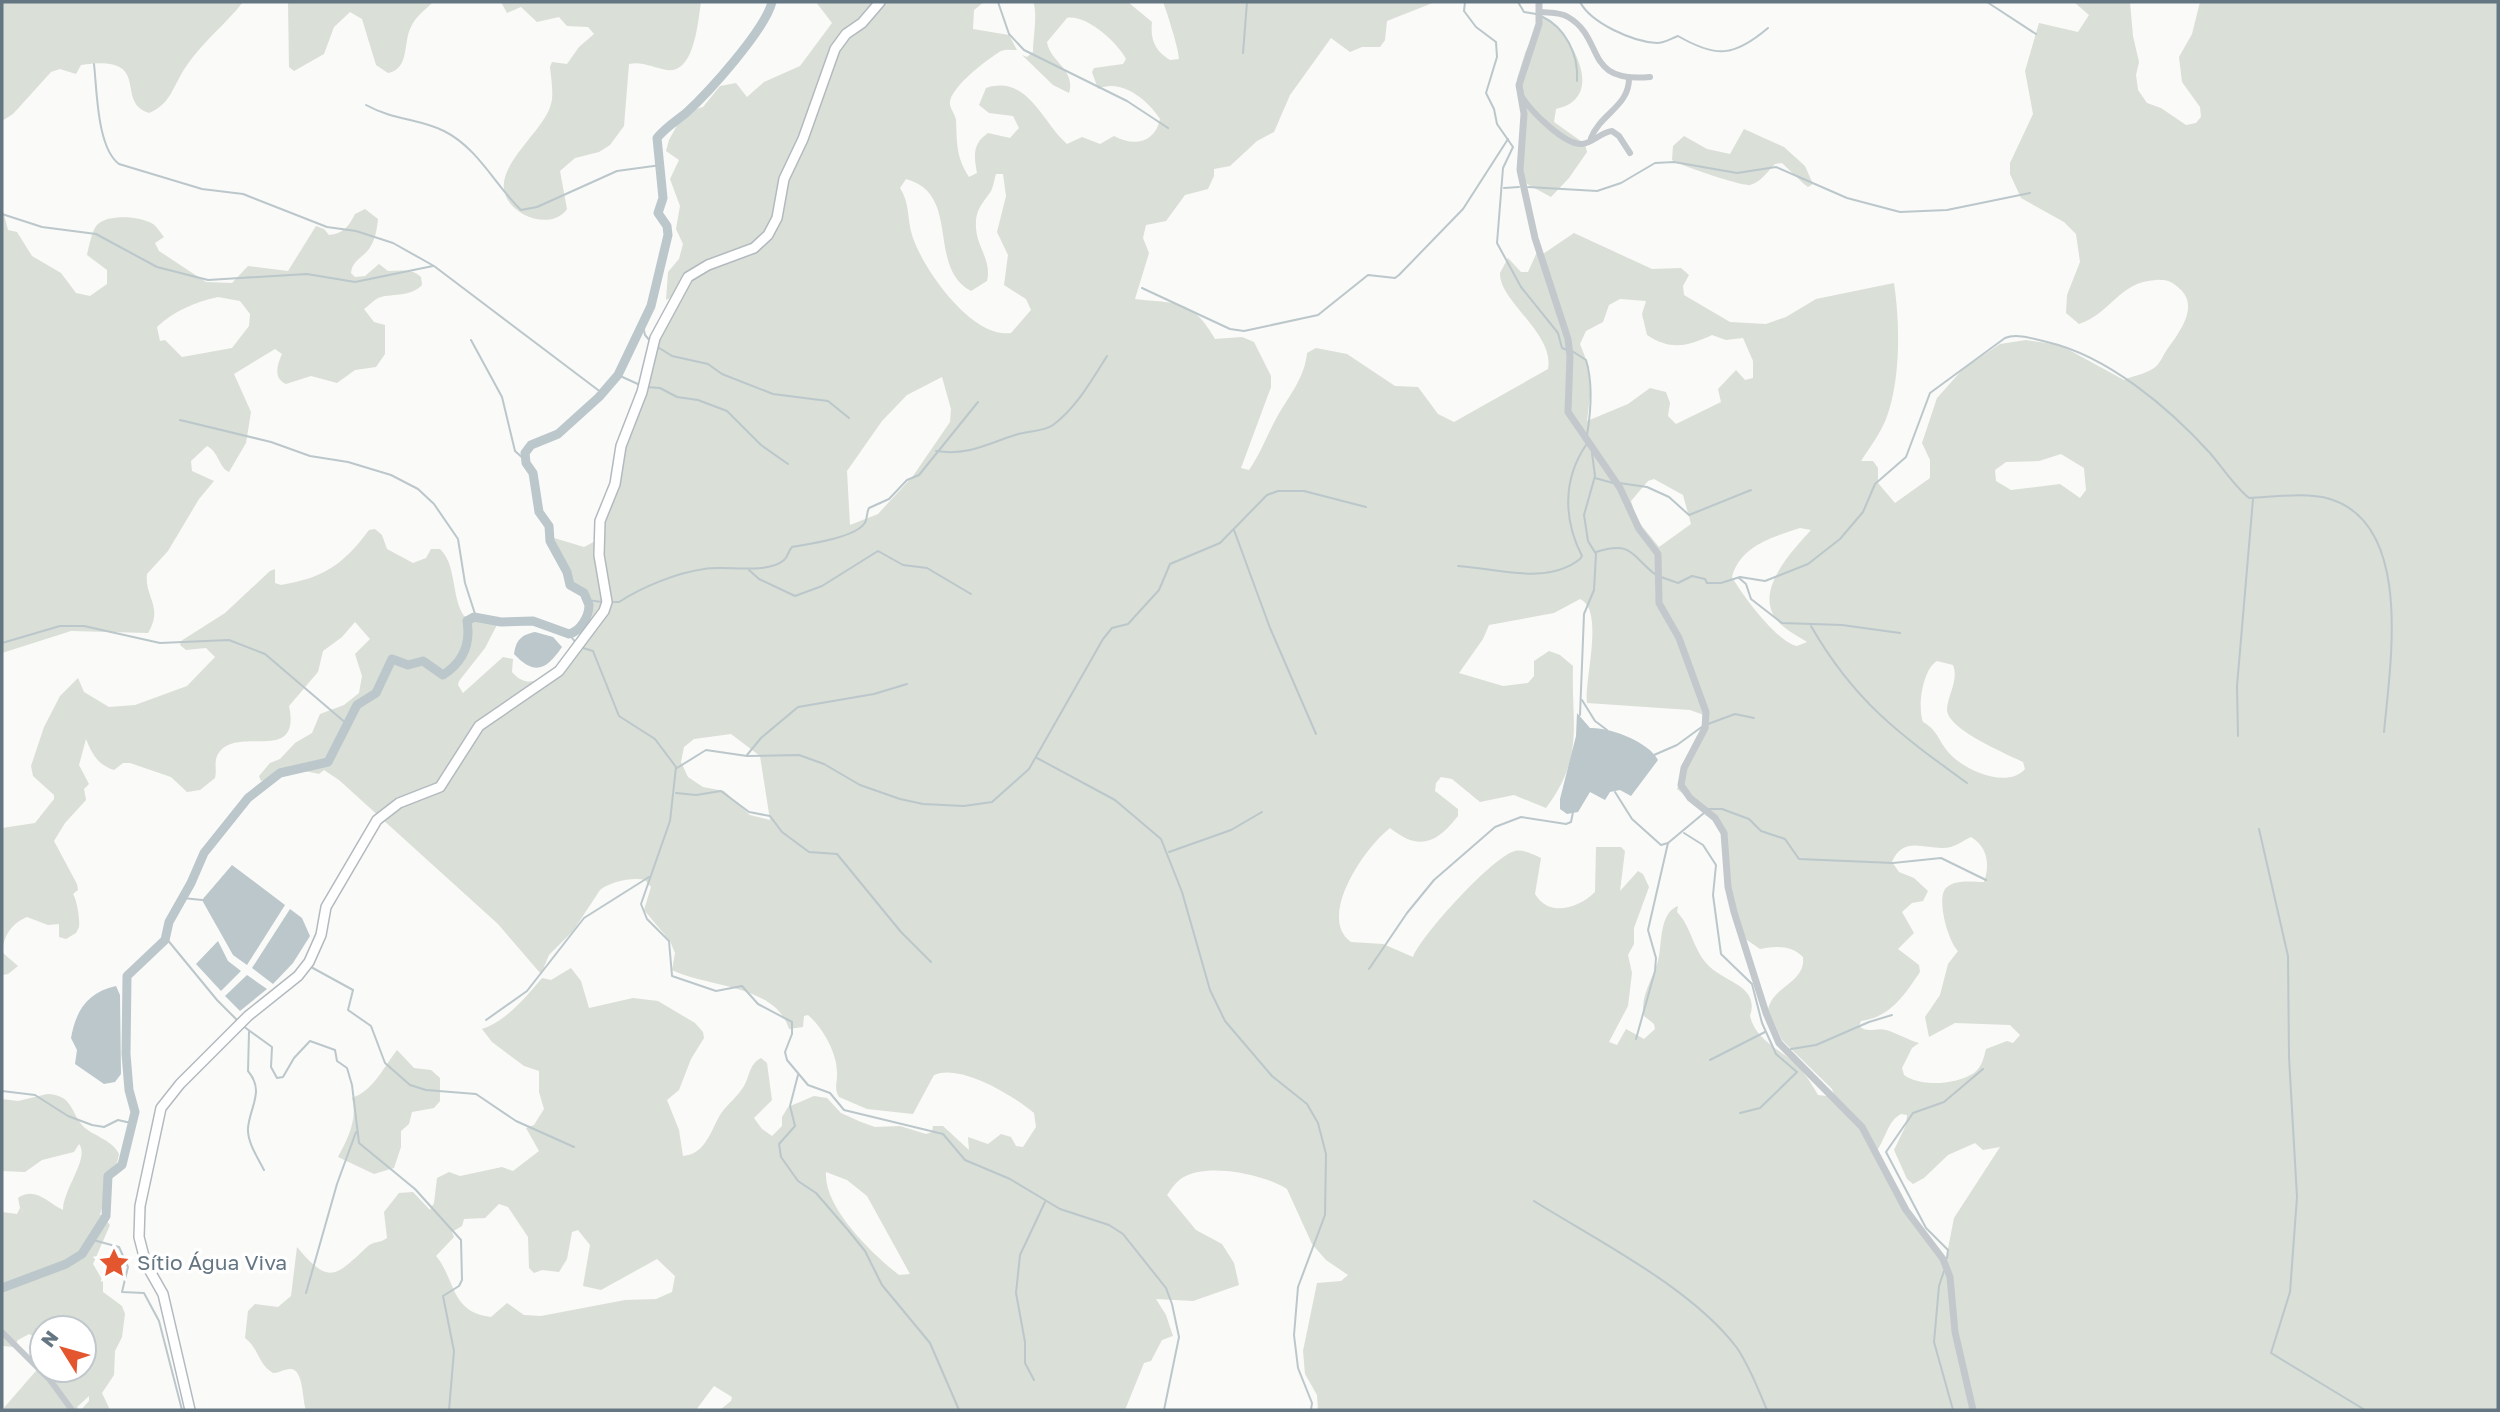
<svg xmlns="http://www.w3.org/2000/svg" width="2500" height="1412" font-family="'Golos Text',sans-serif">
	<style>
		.green { fill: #dadfd7; fill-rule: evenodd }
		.water { fill: #bbc7cb }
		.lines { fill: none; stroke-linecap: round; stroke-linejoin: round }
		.stream { stroke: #bbc7cb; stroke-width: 2 }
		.river { stroke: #bbc7cb; stroke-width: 9 }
		.secondary-casing { stroke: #b3babf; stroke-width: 12 }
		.minor { stroke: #c3c8cc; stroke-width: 6 }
		.tertiary { stroke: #c3c8cc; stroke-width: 7 }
		.secondary { stroke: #fff; stroke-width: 9 }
		.labels { text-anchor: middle; stroke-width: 7; stroke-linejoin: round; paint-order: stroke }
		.poi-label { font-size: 21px; fill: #657683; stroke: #fff; text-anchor: start }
	</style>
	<rect width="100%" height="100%" fill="#fafaf8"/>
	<!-- green -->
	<g class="green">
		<path d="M2,2H243C225,25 201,43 185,68C173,86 171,104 149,113C113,102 155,54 81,65L76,74L60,69L51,72L13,114L2,121Z"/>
		<path d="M288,2H433C425,10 415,17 411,27C403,41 410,69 388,73L376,65L362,19L350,12L334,27L324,54L294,71L289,67Z"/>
		<path d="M501,2H701C698,20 695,74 667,70C655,68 641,61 629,64L624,126L610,145L599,152L575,158L560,171L567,209C551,232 507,215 504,189C500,162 545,129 551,104C554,95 551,77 550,67L552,62L567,64L579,47L594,34L588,27L567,26L559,17L537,22L521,7L507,13Z"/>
		<path d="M816,2H984L974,10L973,29L1009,35L1017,50C1012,50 1006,49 1001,51C989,58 947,89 950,105C951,110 955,114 956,120C957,143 956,157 969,177L977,173C974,156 972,144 988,133L1010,138L1019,128L1013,116L989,113L979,105L986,88C1028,74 1043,124 1067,144L1082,137L1100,144L1114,136C1134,147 1155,143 1160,119C1148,100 1121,78 1098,89L1092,72L1094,68L1123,64L1126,59C1117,42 1086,14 1067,18L1047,42C1050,62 1076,69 1069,93L1053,85L1022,55L1027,57L1033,52C1033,38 1038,12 1033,2H1128L1152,22C1150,40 1155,51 1170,60L1179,59C1179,50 1167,12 1163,2H1435L1387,21L1385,40L1380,47H1362L1350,52L1331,38L1290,95L1274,132L1257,141L1230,166L1214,169V176L1208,189L1185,195L1166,221L1146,225L1143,238L1149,253L1135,299C1176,304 1192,298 1215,339L1242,337L1254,342L1271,376V387L1241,468L1249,470C1261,453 1267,435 1277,417C1289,396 1305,377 1307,353L1316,348L1347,354L1395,386L1418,387L1438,414L1454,422L1548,369C1555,334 1499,301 1500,273L1508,258L1521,272H1528L1537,252L1543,254L1574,233L1652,269L1681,268L1689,275L1683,286L1684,295L1730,322L1766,324L1786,317L1816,299L1894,283C1900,323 1901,380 1886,419C1880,434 1870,447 1861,461H1873L1878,468V483L1895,503L1930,478V460L1922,443L1937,398L1963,369L2000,344L2026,340L2060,345L2124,380C2132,376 2146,374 2154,368C2159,365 2163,356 2166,351C2178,334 2200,307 2180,289C2173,282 2166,279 2156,280C2118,282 2112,313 2079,324L2066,313L2067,295L2080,262L2076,234L2064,222L2021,198L2010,174V163L2033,114L2025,71L2039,23L2078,32L2089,15L2074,2H2130L2133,36L2139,62L2136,75L2138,90L2147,103L2161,108L2186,125L2196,123L2201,117L2200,107L2182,82L2179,57L2192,34L2200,2H2498V1410H1318L1317,1395L1305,1374L1303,1351L1317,1283L1341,1281L1348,1275L1326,1260L1312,1244L1287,1189C1264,1174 1206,1162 1182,1178C1176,1182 1171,1189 1167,1195L1196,1230L1222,1244L1234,1263L1239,1285L1193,1301L1156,1299L1166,1315L1173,1336L1162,1340L1151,1361L1144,1363L1125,1410H720L731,1401L732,1397L714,1386L696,1410H306C302,1401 304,1368 290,1369C284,1369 279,1373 273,1373C258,1365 259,1348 245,1338L248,1311L255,1304L278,1307L291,1296L297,1247C329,1286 336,1276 367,1247C373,1241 381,1243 387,1238L384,1212L399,1193L413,1192L430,1210L434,1203L437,1178L449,1172L460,1176L502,1167L513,1171L539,1151L526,1128L534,1125L544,1109L539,1092V1071L524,1066L492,1042L482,1029C505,1022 527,996 542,978L551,980L571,968L581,981L589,1008L633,998L658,1001L695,1023L703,1032L704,1038L691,1059L679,1090L667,1100L679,1130L683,1156C707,1154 711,1128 722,1112C729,1103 738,1096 744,1086C750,1076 749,1064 761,1058L767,1063L772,1100L754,1118L762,1129L772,1136L782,1126V1117L788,1107L814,1096L827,1098L841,1113L861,1122L875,1127L900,1126L926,1134L932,1132L933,1126H943L969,1150L968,1137L988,1144L1001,1134L1011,1137L1016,1146L1023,1147L1036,1127L1034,1113C1014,1096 960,1063 934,1075L913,1114L867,1109L839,1097C834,1088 837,1084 837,1075C838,1054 823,1028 808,1015L804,1016L803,1027L789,1029C775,984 708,988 672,970L675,953L670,941L644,910L651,887L645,880C632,877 610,882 600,890L573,931L549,955L541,974L498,924L339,780L324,770L319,774L300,770L261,781L259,776L270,763L280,759L295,743L312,733L320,714L344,705L359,693L362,676L355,654L370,639L355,622L342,637L323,651L318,672L289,706C302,767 233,722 217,756C214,763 217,771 215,778L200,790L187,792L171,777L130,763H123L114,770C98,765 92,754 86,739L79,765L89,784L84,789L86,800L65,823L54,841L77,884L78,890L73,894C77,900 80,920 79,927L76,933L66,939L59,937V924L48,925L27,917C12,923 2,937 3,953L18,966L8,974L2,975V828L35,823L54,799V795L33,776L31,766L44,727L60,696L78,678L84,692L109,707L135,705L187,686L215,657L206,648L186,650L180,645L181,641L225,613L270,571L275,569V583L281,585C323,578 343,565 369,530L375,529L382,535L387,549L413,563L426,558L431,549H440C457,565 451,597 464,616L499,621L485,648L459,681L458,685L463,693L503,657L513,659L512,672C541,707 577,636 590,618C594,597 583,593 570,581C563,575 554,556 550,546L554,538L584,547L601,538L652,351L672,297L666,300L668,272L679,259L683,244L676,229L680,206L670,179L679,160L666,151L669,140L680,120L689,111L703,107L720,86L736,83L747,97L764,82L800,66L832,23ZM996,174H1003L1006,196L997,232L1008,255L1004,285L1026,299L1031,310L1011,333C972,339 922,268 912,235C907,219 910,203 900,188L906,179C962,194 926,267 971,291L987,281C992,261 977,247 976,228C975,212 980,206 989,194C993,190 994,180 996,174ZM1620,299L1646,301L1642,314L1647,335C1671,351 1689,346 1712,335L1726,340L1743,338L1753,361V378L1745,380L1736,370L1718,389L1721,402L1676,424L1668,416L1670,403L1666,392L1650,388L1628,404L1587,421L1590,396L1589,367L1580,344L1586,331L1603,322L1609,305ZM942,377L951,409L950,422L913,476L878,514L850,525L847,471L882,421L907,395ZM2061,454L2084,468L2086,490L2080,498L2060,484L2011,490L1996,481L1995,470L2006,462L2039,461ZM1654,479L1683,495L1691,524L1659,547L1637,520L1631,501L1648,481ZM1800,528L1811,530C1790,553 1747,598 1784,627C1791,633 1800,637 1807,642L1797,646C1778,643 1742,595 1732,577C1740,546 1773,537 1800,528ZM1580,599C1605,610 1584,680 1587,703L1690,710L1704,715L1700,739L1677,789L1709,814L1726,839V892L1744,938L1760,949C1776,946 1791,945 1803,957C1806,983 1772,986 1768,1010L1782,1040L1832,1089L1835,1097L1818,1095C1812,1084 1804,1072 1795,1063C1780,1050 1755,1039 1750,1016C1760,985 1724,983 1707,964C1693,949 1691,926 1677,912L1678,906C1660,913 1662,940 1659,956C1656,976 1639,994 1644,1016L1654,1024L1655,1029L1644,1039L1626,1029L1617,1045L1609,1042L1628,1006L1632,973L1628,955L1634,944V928L1649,887L1643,874L1638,871L1620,891L1625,851L1621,847H1596L1595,892C1579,908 1549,918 1535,894L1541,858C1533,854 1523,849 1515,851C1493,856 1420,937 1413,957L1383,944L1351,942C1316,917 1366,846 1390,828C1419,851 1436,844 1458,816V809L1435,791L1436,783L1441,777L1452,779L1480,802L1514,795L1546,808C1585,756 1571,725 1573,666L1560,655L1549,651L1534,661V676L1528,683L1503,686L1459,673L1483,639L1489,625L1554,613ZM1937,661L1953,665C1959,680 1948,694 1947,709C1946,729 2007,754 2023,762L2025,769C2008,789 1966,771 1951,755C1939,743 1938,730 1923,722C1917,706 1923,669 1937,661ZM731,734L760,756L770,820L750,815L724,791L703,787L688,777L681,762L684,747L694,739ZM1971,837C1988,847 1990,865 1984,882C1972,882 1955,879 1946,888C1936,898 1948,941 1958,951L1948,964L1940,995L1925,1017L1929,1037L1955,1023L2010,1025L2020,1035L2013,1043L2007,1041L1986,1049C1984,1057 1982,1067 1974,1073C1956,1085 1920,1087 1904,1075L1902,1068L1912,1048L1919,1043C1908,1040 1897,1033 1886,1030C1876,1027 1868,1034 1859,1026L1861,1021C1891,1017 1905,994 1920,972L1919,965L1898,949L1914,933L1902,912L1912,903L1923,901L1928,891L1914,878L1899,872L1892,862C1904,833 1928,852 1951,847C1958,845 1964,840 1971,837ZM1901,1114L1907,1115L1906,1125L1894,1150L1907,1179L1913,1184L1924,1178L1948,1155L1975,1143L1983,1150L2000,1147L1954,1218L1946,1259C1912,1220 1894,1202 1875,1153C1886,1140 1887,1121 1901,1114ZM826,1172L847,1180L867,1196L910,1274L899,1275C873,1255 823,1207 826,1172ZM499,1204L508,1207L528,1237L529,1268L534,1273L542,1270L559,1272L567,1259L572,1232L578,1230L590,1245L583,1286L601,1290L657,1259L675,1276L672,1292L656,1299L625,1300L541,1316L524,1315L507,1303L491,1317C450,1312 456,1280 436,1256L454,1237L452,1232L462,1226L464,1219L485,1218Z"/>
		<path d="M1542,16C1572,33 1608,98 1556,109L1554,122L1585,144L1587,152L1569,178L1551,197L1527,184L1517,165L1523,124L1517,79L1525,53Z"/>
		<path d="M1744,129L1784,147L1805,166L1813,184L1808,187L1804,184L1782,163L1775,164C1768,171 1761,182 1750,185C1744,187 1679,165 1672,160L1673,146L1684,136L1707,149L1730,154Z"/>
		<path d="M2,207L8,230L17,232L32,256L61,273L76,293L90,296L107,284V270L87,255C89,247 92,229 98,224C109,214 140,216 153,224C157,227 161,233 164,237L155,243L159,251L206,282L232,283L248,266L288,271L316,226L324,229L329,235C343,234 349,226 355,214L365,209L378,219C377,229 375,241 369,249C362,258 352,261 351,273L355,277L365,276L379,264L388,271C399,271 412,268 421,277L422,285C410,298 390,293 378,298C373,301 368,306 364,309L374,322L385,325V354L376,367L355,370L337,383L311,376L286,384C273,378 277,365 282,354L275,349L234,374L251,412L246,443L229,472C219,468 219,452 207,446L191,461L192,471L214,481L199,499L168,551L147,574C144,597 164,606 148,633L71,631L2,653ZM218,297L240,301L250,314L249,326L232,348L182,357L165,340L160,341L157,327C174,311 195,302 218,297Z"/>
		<path d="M397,1050L414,1068L431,1070L440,1078V1101L434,1108L412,1112L409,1124L401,1131V1147L394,1168L374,1174L338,1157C348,1139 358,1118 352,1098C374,1090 383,1068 397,1050Z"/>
		<path d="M47,1094C72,1095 70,1110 82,1125C90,1135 112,1139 119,1154L117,1163L108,1172L106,1197L100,1214L110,1225L93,1264L103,1281V1292L122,1306L125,1314L122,1337L115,1351L114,1375L102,1393L110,1410H81L89,1401V1396L77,1407L79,1410H2L42,1364V1370H74L79,1377L77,1370H84V1328H42V1341L29,1334L18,1340L14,1347L2,1346V1212L17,1214L20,1208L18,1198C35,1186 48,1203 63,1210C63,1189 90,1158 79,1144L74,1152L42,1160L25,1172L2,1171V1099L18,1101Z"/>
	</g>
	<!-- water -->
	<g class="water">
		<path d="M535,632L553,637L562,647C546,670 535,676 514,654C516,640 521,635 535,632Z"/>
		<path d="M1577,713L1590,728C1610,727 1649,742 1658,760L1631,796L1620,790L1610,792L1605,800L1590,792L1578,812L1567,814L1560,809V799L1576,736Z"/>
		<path d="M232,865L285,905L247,965L233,955L202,900Z"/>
		<path d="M290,909L302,918L310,936L293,963L273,984L252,968Z"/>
		<path d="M218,941L228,961L241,971L221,991L196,964Z"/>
		<path d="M247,975L267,989L240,1011L225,996Z"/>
		<path d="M116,986L120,995L121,1074L115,1082L104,1084L75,1064L77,1050L71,1038C76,1010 88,992 116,986Z"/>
	</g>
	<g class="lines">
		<!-- stream -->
		<g class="stream">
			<path d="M998,2L1009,34L1024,50L1127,101L1168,128"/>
			<path d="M1465,2L1464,11L1476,27L1496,42L1497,57L1486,93L1494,109L1497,124L1513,147L1503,168L1497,243L1521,287L1558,333L1562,348L1567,350"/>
			<path d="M1518,2L1524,12L1536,14"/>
			<path d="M1580,2C1591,23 1633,42 1657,43C1664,43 1672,38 1678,36C1716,58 1734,57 1768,28"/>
			<path d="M1987,2L2036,34"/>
			<path d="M1541,16C1565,27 1579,54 1577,81"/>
			<path d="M1243,53L1247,2"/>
			<path d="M94,64C97,90 97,148 119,164L202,189L243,194L327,227L356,231L393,243L434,266L602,393"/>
			<path d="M366,105C393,120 420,119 444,131C478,148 495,185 521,210L537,207L617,171L661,165"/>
			<path d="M1528,187L1597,191L1621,183L1655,163L1674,162L1737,173L1776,167L1847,198L1900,212L1947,210L2030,193"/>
			<path d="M1504,188L1519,187"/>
			<path d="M2,214L42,227L96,234L157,267L208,280L307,274L355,282L433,266"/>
			<path d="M1142,288L1230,329L1244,331L1318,315L1368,275L1395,278L1399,275L1463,209L1508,139"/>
			<path d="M642,322L645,335L651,342"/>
			<path d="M471,340L502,397L515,451L525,460"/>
			<path d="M656,346L672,356L708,364L722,374L773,394L828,401L849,418"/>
			<path d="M1572,351L1586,360C1593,383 1591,411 1587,435"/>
			<path d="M618,375L640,385"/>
			<path d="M646,387L660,388L677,397L698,400L727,411L761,445L788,464"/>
			<path d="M180,420L271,442L310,456L348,462L391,475L418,489L434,504L458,539L465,583L476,617"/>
			<path d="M936,451C968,456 987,444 1015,435C1027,431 1043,432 1053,425C1076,408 1092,380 1107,356"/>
			<path d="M1595,478L1613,483"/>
			<path d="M1619,483L1647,487L1669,497L1689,515L1751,490"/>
			<path d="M1234,530L1270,628L1316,734"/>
			<path d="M1596,552C1633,540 1631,556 1656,575"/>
			<path d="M1458,566C1496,568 1546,586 1580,559L1582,556C1563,519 1563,479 1586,445"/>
			<path d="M749,570L759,579L795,596L822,586L878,551L903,565L927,568L971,594"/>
			<path d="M1661,577L1678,583L1692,576L1705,579L1707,583H1721L1740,577L1765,581L1808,564L1840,539L1863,512L1875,484L1906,457L1930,393L2005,338C2017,333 2034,339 2047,342C2108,356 2169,408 2210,453C2223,468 2234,486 2249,498C2274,497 2306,492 2330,499C2414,525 2390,665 2384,732"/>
			<path d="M1739,578L1746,584L1751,599L1782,623L1842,625L1900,633"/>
			<path d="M587,600L602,602"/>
			<path d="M611,602H619C642,587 676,573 704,569C725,565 767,575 784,560C788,557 788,551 792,547C809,544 853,538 864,524C868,519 866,513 869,508L889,499L907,480L919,475L978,402"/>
			<path d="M1811,626C1854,701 1898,733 1967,783"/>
			<path d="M569,634L576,643"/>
			<path d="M2,643L60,626H84L160,643L229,640L265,654L347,724"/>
			<path d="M583,648L593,651L619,716L655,739L676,767L670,821L641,904L647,919L669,941L672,976L716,991L742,986L758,1004L792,1022V1034L785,1052L787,1060L808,1085L830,1093L844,1110L943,1134L965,1160L1010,1179L1060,1209L1109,1225L1123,1234L1166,1288L1172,1304L1179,1337L1164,1410"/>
			<path d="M1582,700L1595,721L1607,730"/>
			<path d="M1580,715L1584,614L1594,590L1596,554L1588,541L1584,515L1595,476L1592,453"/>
			<path d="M1708,724L1735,714L1754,718"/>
			<path d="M2238,736L2237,686L2253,499"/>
			<path d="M747,755L761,738L798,707L874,694L907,684"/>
			<path d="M1654,755L1677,745L1703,726"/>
			<path d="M1037,758L1115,800L1161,839L1182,892L1210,990L1225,1021L1272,1076L1307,1104L1318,1123L1326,1154L1325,1215L1298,1287L1294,1335L1298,1368L1312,1403L1311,1410"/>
			<path d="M677,768L706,750L747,756L799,755L824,764L860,785L900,799L923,804L964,806L992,802L1029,769L1103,639L1112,628L1128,624L1159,590L1170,564L1220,543L1267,495L1278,491H1304L1366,507"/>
			<path d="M1615,792L1632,819L1661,845L1668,843"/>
			<path d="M676,793L696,795L721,791L749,812L770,816L782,832L809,852L837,854L901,932L931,962"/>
			<path d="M1708,809H1722L1749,819L1761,831L1785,839L1799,859L1893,863L1941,858L1986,880"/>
			<path d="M2259,829L2288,956L2289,1057L2297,1197L2290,1292L2271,1353L2365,1410"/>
			<path d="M1684,833L1703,845L1716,865L1713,895L1721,954L1752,984L1762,1023L1776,1054L1797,1072L1760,1108L1740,1113"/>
			<path d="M1169,852L1231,830L1262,812"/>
			<path d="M183,898L202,900"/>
			<path d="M166,938L217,1000L239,1022"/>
			<path d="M311,967L353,990L348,1010L371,1026L385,1063L410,1085L426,1090L476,1094L516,1121L574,1147"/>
			<path d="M1369,969L1407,913L1434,880L1495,827L1521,817L1566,824L1571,822L1573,812"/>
			<path d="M486,1020L527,991L584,918L649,877"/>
			<path d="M243,1026L272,1047L271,1067L277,1078L283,1077L294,1058L310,1041L335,1050L337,1061L347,1068L352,1085L359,1143L415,1189L461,1240L462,1280L459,1286L443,1296L454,1351L449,1410"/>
			<path d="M249,1032L248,1071C265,1091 250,1106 248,1128C247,1142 258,1158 264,1170"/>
			<path d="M1636,1039L1655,971L1656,958L1648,930L1668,843L1704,813"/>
			<path d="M1791,1049L1816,1045L1869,1022L1892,1015"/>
			<path d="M1710,1060L1765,1032"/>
			<path d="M798,1075L790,1106L795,1126L779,1144L781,1157L798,1181L816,1193L848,1230L865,1251L882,1285L930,1343L959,1410"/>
			<path d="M2,1091L35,1095L68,1116L92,1125L104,1127L118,1120L131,1123"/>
			<path d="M1534,1201C1598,1241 1692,1288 1737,1348C1750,1367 1758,1389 1767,1410"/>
			<path d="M93,1240L119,1247L128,1267L122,1292L144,1293L159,1321L182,1410"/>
			<path d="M1947,1258L1948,1250L1926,1228L1886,1152L1913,1113L1944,1102L1983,1069"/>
			<path d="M1944,1271L1939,1286L1934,1342L1953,1410"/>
			<path d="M306,1293L337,1184L356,1132"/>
			<path d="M1034,1380L1025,1363V1342L1016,1293L1020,1255L1045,1202"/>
		</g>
		<!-- river -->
		<path class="river" d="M2,1288L66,1264L82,1254L106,1216L108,1176L122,1165L135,1112L129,1090L126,1054L127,976L165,940L169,922L191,883L204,853L248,798L280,773L328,762L357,705L376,693L392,659L408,665L423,661L443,675C463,662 471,644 467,621L474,617L501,622L533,621L569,634C581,631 589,616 589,605L584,593L570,585L567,572L550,541L549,526L539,512L533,473L526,463L525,453L531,445L558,434L599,397L618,375L651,306L668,235L667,226L658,213L663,198L657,138C665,128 676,121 686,113C709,92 765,30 772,2"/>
		<!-- secondary casing -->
		<g class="secondary-casing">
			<path id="secondary" d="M190,1410L163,1294L146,1264L139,1237L140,1206L161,1108L180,1084L248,1016L298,976L309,962L321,935L326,907L377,820L399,803L440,787L479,726L559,671L604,611L607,602L599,555L600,521L615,484L621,446L642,392L655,338L688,277L708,265L754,248L768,235L777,218L784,179L803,139L835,49L846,34L862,23L880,2"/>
		</g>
		<!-- minor -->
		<g class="minor">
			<path d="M1541,12C1550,13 1560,12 1568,17C1606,39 1582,83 1650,77"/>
			<path d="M1522,97C1531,111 1564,145 1582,144C1593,143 1601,132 1612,131L1619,136L1630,153"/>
			<path d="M1591,138C1601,113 1630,106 1629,77"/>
			<path d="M2,1332L50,1380L72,1410"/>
		</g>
		<!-- tertiary -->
		<path class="tertiary" d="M1539,2V24L1519,85L1524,114L1520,170L1535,238L1568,339L1570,356L1568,412L1620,488L1639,529L1658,554L1659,603L1679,638L1706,712L1705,728L1684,768L1681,785L1690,798L1715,818L1724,833L1728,887L1734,912L1766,1013L1779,1043L1862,1127L1906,1210L1943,1259L1950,1277L1955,1332L1973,1410"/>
		<!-- secondary -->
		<use href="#secondary" class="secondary"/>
	</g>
	<!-- icons -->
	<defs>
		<g id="sight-bare" transform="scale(2.415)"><path d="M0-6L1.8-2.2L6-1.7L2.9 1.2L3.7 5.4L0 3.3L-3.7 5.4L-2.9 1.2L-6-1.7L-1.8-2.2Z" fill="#e4572e" stroke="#fff" stroke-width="2.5" paint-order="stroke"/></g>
	</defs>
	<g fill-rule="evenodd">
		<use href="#sight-bare" x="114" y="1263"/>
	</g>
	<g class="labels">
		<!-- poi labels -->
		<g class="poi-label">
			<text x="137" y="1270">Sítio Água Viva</text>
		</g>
	</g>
	<!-- border -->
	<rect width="2500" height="1412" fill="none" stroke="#657683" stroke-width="7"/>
	<!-- north arrow -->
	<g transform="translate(63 1349) rotate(307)"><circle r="33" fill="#ffffff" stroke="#c1c8cd" stroke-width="2"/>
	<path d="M0-5L12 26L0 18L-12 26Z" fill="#e4572e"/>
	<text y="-10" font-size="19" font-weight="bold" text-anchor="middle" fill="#657683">N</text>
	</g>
</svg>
